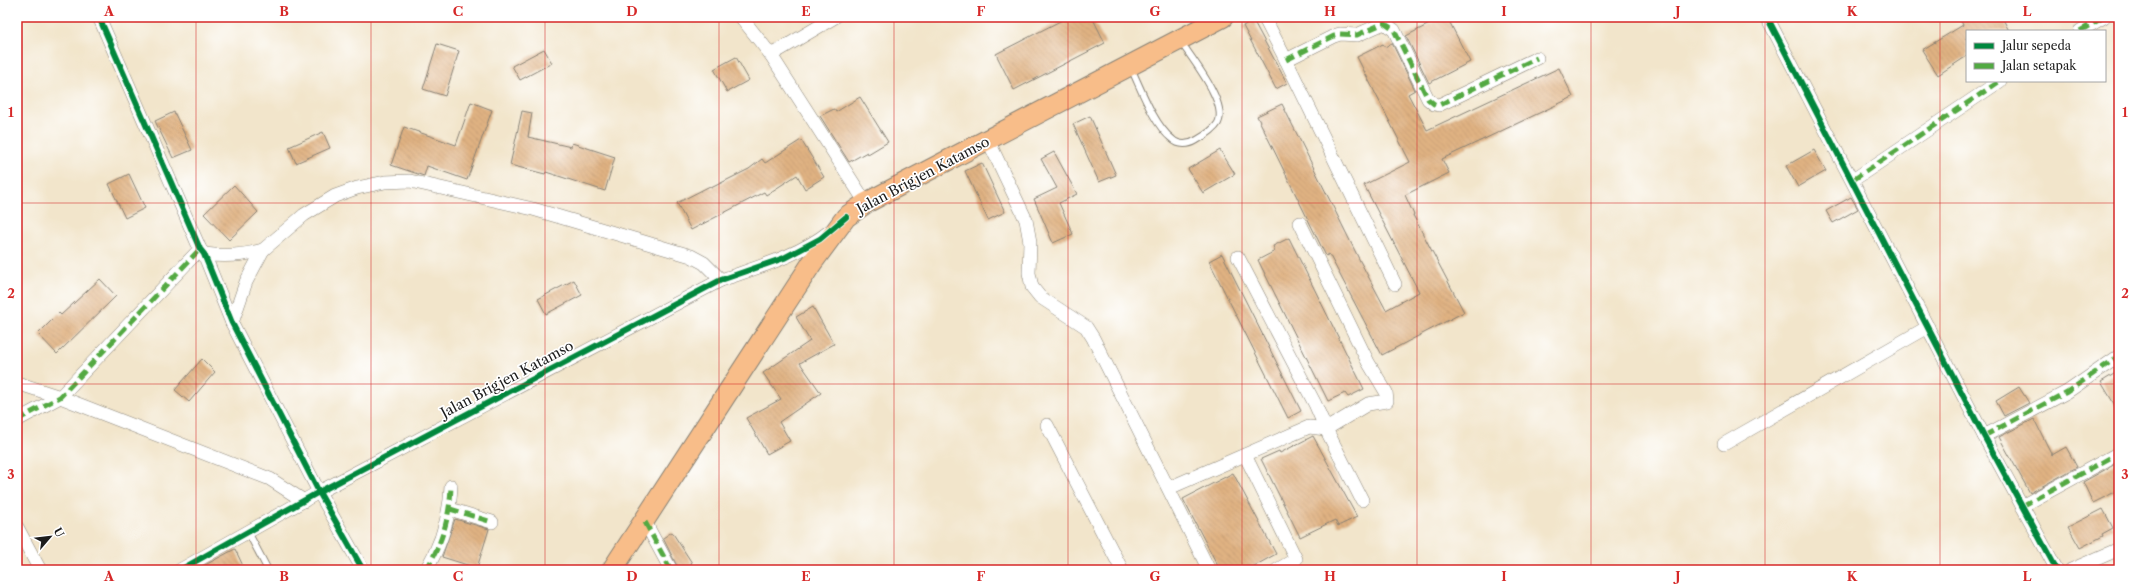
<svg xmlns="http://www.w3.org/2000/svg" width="2136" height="587" font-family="'Libre Caslon Text',serif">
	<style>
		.building { fill: url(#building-back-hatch) }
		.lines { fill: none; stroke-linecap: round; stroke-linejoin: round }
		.service-casing { stroke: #878074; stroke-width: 8 }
		.minor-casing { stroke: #878074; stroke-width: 14 }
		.primary-casing { stroke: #878074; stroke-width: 22 }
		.service { stroke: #fff; stroke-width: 6 }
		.minor { stroke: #fff; stroke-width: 13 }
		.primary { stroke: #f8bd89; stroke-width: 20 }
		.quiet { stroke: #52a943; stroke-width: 5; stroke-dasharray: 10 5; stroke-linecap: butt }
		.cycleway-casing { stroke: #fff; stroke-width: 8 }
		.cycleway { stroke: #00873e; stroke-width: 6 }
		.grid { fill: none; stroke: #d62828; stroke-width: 1; stroke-opacity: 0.55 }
		.labels { text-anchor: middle; stroke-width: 3.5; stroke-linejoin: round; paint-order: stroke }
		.street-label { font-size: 14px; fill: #1c1c1c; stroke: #fff }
		.neatline { fill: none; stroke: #d62828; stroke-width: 1.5 }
		.grid-label { font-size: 13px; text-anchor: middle; font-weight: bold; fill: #d62828 }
	</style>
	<defs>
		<pattern id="building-back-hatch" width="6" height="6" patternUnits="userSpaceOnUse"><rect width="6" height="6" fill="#e0b282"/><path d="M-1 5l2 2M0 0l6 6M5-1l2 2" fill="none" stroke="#c09870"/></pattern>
	</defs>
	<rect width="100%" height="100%" fill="#fff"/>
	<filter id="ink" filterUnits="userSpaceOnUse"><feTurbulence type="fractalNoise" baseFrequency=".025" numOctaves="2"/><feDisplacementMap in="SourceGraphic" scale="8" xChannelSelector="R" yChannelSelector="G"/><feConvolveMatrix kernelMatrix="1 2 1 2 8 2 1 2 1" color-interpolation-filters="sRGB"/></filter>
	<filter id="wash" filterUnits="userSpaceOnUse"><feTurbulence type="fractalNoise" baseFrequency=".012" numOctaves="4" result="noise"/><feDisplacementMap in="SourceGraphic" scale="16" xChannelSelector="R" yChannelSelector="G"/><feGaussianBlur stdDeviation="0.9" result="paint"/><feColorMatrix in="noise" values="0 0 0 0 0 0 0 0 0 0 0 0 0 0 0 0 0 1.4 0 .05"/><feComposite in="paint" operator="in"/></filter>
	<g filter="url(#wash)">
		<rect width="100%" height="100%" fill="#f2e5cb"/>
		<g id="blocks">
			<!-- building -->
			<g class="building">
				<path d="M1068,17H1092L1105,43L1014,90L996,54Z"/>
				<path d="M1443,17H1447L1470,62L1429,83L1406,36Z"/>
				<path d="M1959,17H2002L2009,31H1967V56L1938,75L1922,50L1963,25Z"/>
				<path d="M1253,20L1287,83L1276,89L1243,26Z"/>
				<path d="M1392,43L1415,90L1408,94L1427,130L1559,68L1573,97L1442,159L1449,173L1405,195L1414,215H1413L1464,312L1382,355L1329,254L1326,256L1257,116L1282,104L1360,261L1386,310L1419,292L1364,185L1410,162L1357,57L1383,44L1385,47Z"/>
				<path d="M437,44L459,51L445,96L423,89Z"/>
				<path d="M544,49L552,63L520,80L512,66Z"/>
				<path d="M736,57L749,80L727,92L714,69Z"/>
				<path d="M860,97L888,142L868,154L867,152L849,162L820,116L834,109L836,112Z"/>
				<path d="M471,102L492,110L467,180L427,166L424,176L391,165L404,127L456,145Z"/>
				<path d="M522,111L532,113L528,137L571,147L572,143L615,157L605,191L546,172L545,174L510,165Z"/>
				<path d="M174,112L192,150L173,158L155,121Z"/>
				<path d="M1090,116L1116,175L1099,182L1073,124Z"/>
				<path d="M323,132L330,148L296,163L289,147Z"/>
				<path d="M801,140L824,177L805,189L797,175L766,195L764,192L691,230L677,203L710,186L711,188L749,169L762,159L765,163Z"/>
				<path d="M1220,150L1235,174L1203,193L1188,169Z"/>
				<path d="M1814,150L1826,171L1798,187L1786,166Z"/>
				<path d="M1054,152L1077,194L1059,203L1073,234L1053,243L1034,199L1057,188L1041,159Z"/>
				<path d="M982,163L1005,212L988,220L965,171Z"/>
				<path d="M129,174L145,208L125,218L109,184Z"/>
				<path d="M234,185L258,212L229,240L204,214Z"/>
				<path d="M1851,197L1858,209L1833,223L1826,211Z"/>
				<path d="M1289,238L1364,389L1348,397L1345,393L1328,401L1258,260L1275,251L1273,246Z"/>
				<path d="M1222,254L1301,411L1288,418L1209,261Z"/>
				<path d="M100,279L116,296L57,354L38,334L59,313L61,315Z"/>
				<path d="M574,280L582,295L546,314L538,299Z"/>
				<path d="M813,307L834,344L800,363L821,393L779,422L790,441L767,454L746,418L781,399L763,373L810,341L796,317Z"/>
				<path d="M202,359L215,372L189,402L175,390Z"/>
				<path d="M2119,371V412L2101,382Z"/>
				<path d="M2019,387L2029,403L2004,416L1996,401Z"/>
				<path d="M2034,419L2052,455L2066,447L2077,467L2030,493L1999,437Z"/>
				<path d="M1313,436L1357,517L1338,526L1335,520L1300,537L1261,459L1279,451L1280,453Z"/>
				<path d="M2119,462V490L2093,503L2083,482Z"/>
				<path d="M1233,473L1276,554L1247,570H1220L1183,499Z"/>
				<path d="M2103,509L2113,528L2102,534L2103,536L2080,548L2068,527Z"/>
				<path d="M455,519L489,529L477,568L442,557Z"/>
				<path d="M672,532L692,563L681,570H679L663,538Z"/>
				<path d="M235,549L245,570H196L220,557Z"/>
			</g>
		</g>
	</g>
	<g filter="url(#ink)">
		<use href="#blocks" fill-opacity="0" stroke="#878074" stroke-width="1"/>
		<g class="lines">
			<!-- service casing -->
			<g class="service-casing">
				<g id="service">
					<path d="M1131,68C1141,89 1154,125 1172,139C1179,146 1189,145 1197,140C1204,136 1214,130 1218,123C1228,103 1192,59 1181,42"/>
					<path d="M248,532L268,570"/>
				</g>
			</g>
			<!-- minor casing -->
			<g class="minor-casing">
				<g id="minor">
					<path d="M99,17L200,249L204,254L232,323L319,492L363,570"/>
					<path d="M741,17L771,55L866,203"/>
					<path d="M1264,17L1286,60L1395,284"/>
					<path d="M1767,17L1984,436L2057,570"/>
					<path d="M2080,31L2104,17"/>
					<path d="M771,55L835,17"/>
					<path d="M1286,60L1334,36L1340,34L1357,35L1384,23L1394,30L1428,99L1434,104L1439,105L1537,58"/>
					<path d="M988,140L1026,220L1030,242L1029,273L1032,287L1040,297L1086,327L1093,338L1209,570"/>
					<path d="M1853,180L2000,81"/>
					<path d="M1300,223L1368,362L1386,392L1387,401L1368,404L1326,429L1362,500"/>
					<path d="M204,254C225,257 242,256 263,250"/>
					<path d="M232,323L246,282L263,250L304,215L335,196L357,188L385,182L410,181L533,209L691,256L704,263L721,280"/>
					<path d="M17,383L60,397L270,479L304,501"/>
					<path d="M17,420L60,397L200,249"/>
					<path d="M1047,425L1122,570"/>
					<path d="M1984,436L2067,392L2119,356"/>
					<path d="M1724,444L1928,327"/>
					<path d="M1245,455L1296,559L1277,570"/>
					<path d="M1169,488L1309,427L1326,429L1315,404L1238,257"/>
					<path d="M2022,506L2119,453"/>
					<path d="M450,509L492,522"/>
					<path d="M645,522L671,570"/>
					<path d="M17,527L40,570"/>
					<path d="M180,570L319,492L721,280C758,267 799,256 830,231"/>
					<path d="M426,570C442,543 450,517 451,486"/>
					<path d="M2071,570L2119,549"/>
				</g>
			</g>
			<!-- primary casing -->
			<g class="primary-casing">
				<path id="primary" d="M612,570L812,263L846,217L866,203L1223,17"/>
			</g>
			<!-- service -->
			<use href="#service" class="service"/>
			<!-- minor -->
			<use href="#minor" class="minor"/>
			<!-- primary -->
			<use href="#primary" class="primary"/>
			<!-- quiet -->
			<g class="quiet">
				<path d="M2080,31L2104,17"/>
				<path d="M1286,60L1334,36L1340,34L1357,35L1384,23L1394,30L1428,99L1434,104L1439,105L1537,58"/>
				<path d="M1853,180L2000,81"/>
				<path d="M17,420L60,397L200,249"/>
				<path d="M1984,436L2067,392L2119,356"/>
				<path d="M2022,506L2119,453"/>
				<path d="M450,509L492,522"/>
				<path d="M645,522L671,570"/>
				<path d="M426,570C442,543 450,517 451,486"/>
			</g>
			<!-- cycleway casing -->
			<g class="cycleway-casing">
				<g id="cycleway">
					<path d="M99,17L200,249L204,254L232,323L319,492L363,570"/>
					<path d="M1767,17L1984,436L2057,570"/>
					<path d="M180,570L319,492L721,280L784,258L820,239L846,217"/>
				</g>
			</g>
			<!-- cycleway -->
			<use href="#cycleway" class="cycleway"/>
		</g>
	</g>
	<!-- grid -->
	<path class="grid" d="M196,17V570M371,17V570M545,17V570M719,17V570M894,17V570M1068,17V570M1242,17V570M1417,17V570M1591,17V570M1765,17V570M1940,17V570M17,203H2119M17,384H2119"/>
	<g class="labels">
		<!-- street labels -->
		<g class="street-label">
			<text transform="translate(923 175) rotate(-28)" y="5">Jalan Brigjen Katamso</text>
			<text transform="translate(507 379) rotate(-28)" y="5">Jalan Brigjen Katamso</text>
		</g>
	</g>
	<!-- margin -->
	<rect width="2136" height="587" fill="none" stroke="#fff" stroke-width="44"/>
	<!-- legend -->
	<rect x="1966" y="30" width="140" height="52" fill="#ffffff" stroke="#a4a4a4"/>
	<rect x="1974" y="43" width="20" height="6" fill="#00873e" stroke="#a4a4a4"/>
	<text x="2002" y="50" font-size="12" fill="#1c1c1c">Jalur sepeda</text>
	<rect x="1974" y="63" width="20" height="6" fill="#52a943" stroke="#a4a4a4"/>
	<text x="2002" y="70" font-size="12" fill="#1c1c1c">Jalan setapak</text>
	<!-- north arrow -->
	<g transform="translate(50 537) rotate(62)" stroke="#ffffff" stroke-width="3" paint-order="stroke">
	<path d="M0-3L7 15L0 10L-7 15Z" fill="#1c1c1c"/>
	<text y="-6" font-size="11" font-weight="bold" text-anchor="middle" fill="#1c1c1c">U</text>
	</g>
	<rect x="22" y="22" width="2092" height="543" class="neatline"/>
	<g class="grid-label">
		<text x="109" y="16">A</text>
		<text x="284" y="16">B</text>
		<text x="458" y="16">C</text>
		<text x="632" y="16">D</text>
		<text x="806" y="16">E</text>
		<text x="981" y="16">F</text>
		<text x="1155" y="16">G</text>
		<text x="1330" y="16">H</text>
		<text x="1504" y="16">I</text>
		<text x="1678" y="16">J</text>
		<text x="1852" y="16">K</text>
		<text x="2027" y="16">L</text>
		<text x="11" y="117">1</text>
		<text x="2125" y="117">1</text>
		<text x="11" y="298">2</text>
		<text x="2125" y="298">2</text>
		<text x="11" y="479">3</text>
		<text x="2125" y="479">3</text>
		<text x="109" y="581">A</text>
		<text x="284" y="581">B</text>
		<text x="458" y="581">C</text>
		<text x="632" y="581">D</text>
		<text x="806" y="581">E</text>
		<text x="981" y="581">F</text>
		<text x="1155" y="581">G</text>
		<text x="1330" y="581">H</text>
		<text x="1504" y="581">I</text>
		<text x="1678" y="581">J</text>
		<text x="1852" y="581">K</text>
		<text x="2027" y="581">L</text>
	</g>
</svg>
